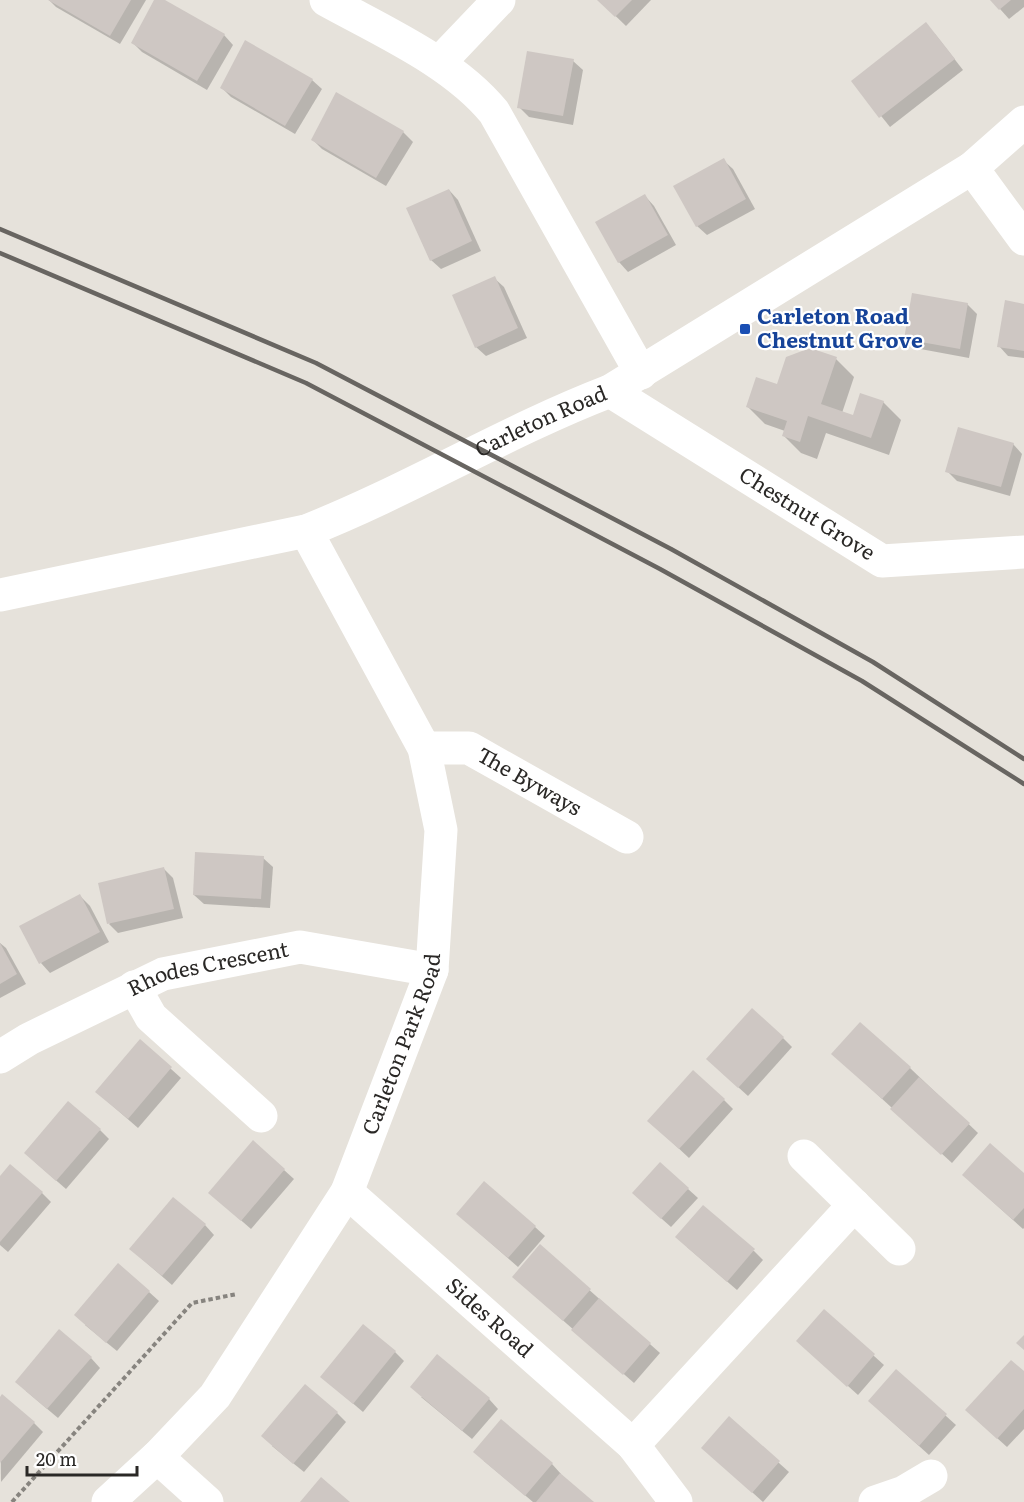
<svg xmlns="http://www.w3.org/2000/svg" width="1024" height="1502" font-family="Literata,serif">
	<style>
		.shadow { fill: #0003 }
		.building { fill: #cec7c3 }
		.lines { fill: none; stroke-linecap: round; stroke-linejoin: round }
		.path { stroke: #87847f; stroke-width: 4; stroke-dasharray: 4.5 3; stroke-linecap: butt }
		.minor { stroke: #fff; stroke-width: 33 }
		.rail { stroke: #686561; stroke-width: 4.5 }
		.transit-dot { fill: #1a4fb4; stroke: #fff; stroke-width: 2 }
		.labels { text-anchor: middle; stroke-width: 4.5; stroke-linejoin: round; paint-order: stroke }
		.transit-label { font-size: 21px; font-weight: bold; fill: #164399; stroke: #fff; text-anchor: start }
		.street-label { font-size: 21px; fill: #2a2826; stroke: #fff }
	</style>
	<rect width="100%" height="100%" fill="#e6e2db"/>
	<!-- shadow -->
	<g class="shadow">
		<path d="M49,0H146L120,44L56,7Z"/>
		<path d="M156,0H162L224,35L233,45L207,90L142,52L133,43Z"/>
		<path d="M599,0H651L626,26Z"/>
		<path d="M992,0H1024V7L1009,19Z"/>
		<path d="M935,34L963,70L890,127L853,81Z"/>
		<path d="M573,61L583,70L573,125L529,117L519,107Z"/>
		<path d="M312,80L322,89L295,134L231,97L222,88Z"/>
		<path d="M403,132L413,142L386,186L322,149L313,140Z"/>
		<path d="M723,160L733,169L755,209L707,235L697,226Z"/>
		<path d="M449,190L458,200L481,251L441,269L431,260Z"/>
		<path d="M645,196L654,206L676,245L628,272L619,262Z"/>
		<path d="M494,278L504,287L527,338L486,356L476,347Z"/>
		<path d="M967,304L977,314L969,358L915,348L905,339Z"/>
		<path d="M1024,305V358L1008,356L999,346Z"/>
		<path d="M836,359L854,377L842,413L854,417L883,402L901,420L889,455L826,433L817,459L801,453L783,435L785,431L765,424L747,406L777,386Z"/>
		<path d="M1013,444L1022,454L1010,496L957,481L947,471Z"/>
		<path d="M263,858L273,867L270,908L204,904L194,895Z"/>
		<path d="M164,869L173,878L183,918L118,933L109,924Z"/>
		<path d="M80,896L90,906L109,942L50,973L41,963Z"/>
		<path d="M0,943L6,948L26,984L0,998Z"/>
		<path d="M783,1038L792,1047L748,1096L718,1069Z"/>
		<path d="M140,1041L181,1078L138,1128L107,1101Z"/>
		<path d="M843,1063L910,1068L978,1133L952,1163Z"/>
		<path d="M724,1100L733,1109L689,1158L659,1130Z"/>
		<path d="M100,1130L109,1139L66,1189L35,1162Z"/>
		<path d="M284,1170L294,1179L251,1229L220,1202Z"/>
		<path d="M1024,1175V1228L1023,1229L973,1184Z"/>
		<path d="M0,1178L42,1193L51,1202L8,1252L0,1245Z"/>
		<path d="M688,1189L698,1198L671,1227L644,1203Z"/>
		<path d="M468,1223L535,1227L545,1236L518,1267Z"/>
		<path d="M205,1225L214,1235L172,1285L141,1258Z"/>
		<path d="M540,1246L660,1353L634,1383L524,1286Z"/>
		<path d="M687,1247L754,1251L763,1260L737,1290Z"/>
		<path d="M149,1292L159,1301L117,1351L85,1325Z"/>
		<path d="M824,1311L884,1365L858,1395L808,1350Z"/>
		<path d="M395,1352L404,1361L363,1412L322,1377Z"/>
		<path d="M91,1358L100,1368L58,1418L26,1391Z"/>
		<path d="M896,1371L956,1425L929,1455L879,1410Z"/>
		<path d="M1024,1373V1429L1007,1447L977,1420Z"/>
		<path d="M421,1397L489,1399L498,1409L472,1439Z"/>
		<path d="M0,1399L34,1423L43,1432L1,1482Z"/>
		<path d="M337,1413L346,1422L304,1472L272,1446Z"/>
		<path d="M729,1418L789,1472L763,1502L713,1457Z"/>
		<path d="M484,1461L552,1464L561,1474L560,1475L592,1502H533Z"/>
	</g>
	<!-- building -->
	<g class="building">
		<path d="M48,0H131L110,36Z"/>
		<path d="M154,0H165L225,34L197,81L131,43Z"/>
		<path d="M597,0H632L615,17Z"/>
		<path d="M990,0H1011L999,10Z"/>
		<path d="M926,22L955,59L879,118L851,81Z"/>
		<path d="M245,40L313,79L285,126L220,88Z"/>
		<path d="M527,51L574,59L563,116L517,108Z"/>
		<path d="M336,92L404,131L376,178L311,140Z"/>
		<path d="M724,158L746,199L696,227L673,186Z"/>
		<path d="M449,189L472,241L430,261L406,208Z"/>
		<path d="M645,194L668,235L618,263L595,222Z"/>
		<path d="M495,276L518,328L475,348L452,295Z"/>
		<path d="M912,293L968,303L960,349L904,339Z"/>
		<path d="M1005,300L1024,304V351L997,347Z"/>
		<path d="M810,348L837,357L821,404L853,415L860,393L884,401L871,438L808,416L800,442L782,436L787,421L746,407L756,377L777,384L786,357Z"/>
		<path d="M958,427L1014,443L1001,487L945,472Z"/>
		<path d="M195,852L264,856L261,899L193,895Z"/>
		<path d="M164,867L174,909L107,924L98,883Z"/>
		<path d="M80,894L100,932L39,964L19,926Z"/>
		<path d="M0,943L17,974L0,984Z"/>
		<path d="M752,1008L784,1037L738,1088L706,1059Z"/>
		<path d="M860,1022L911,1067L882,1099L831,1054Z"/>
		<path d="M140,1039L172,1067L128,1119L95,1092Z"/>
		<path d="M693,1070L725,1099L679,1149L647,1121Z"/>
		<path d="M919,1077L970,1123L941,1155L890,1109Z"/>
		<path d="M68,1101L101,1129L56,1181L24,1153Z"/>
		<path d="M253,1140L285,1169L241,1221L208,1193Z"/>
		<path d="M990,1143L1024,1173V1208L1013,1220L962,1175Z"/>
		<path d="M660,1162L689,1188L661,1219L632,1193Z"/>
		<path d="M10,1164L43,1192L0,1242V1176Z"/>
		<path d="M484,1181L536,1226L508,1258L456,1214Z"/>
		<path d="M173,1197L206,1224L162,1276L129,1249Z"/>
		<path d="M703,1205L755,1249L727,1282L675,1237Z"/>
		<path d="M540,1244L591,1289L563,1321L512,1277Z"/>
		<path d="M118,1263L150,1291L106,1343L74,1315Z"/>
		<path d="M599,1298L651,1343L623,1375L571,1330Z"/>
		<path d="M824,1309L875,1354L847,1387L796,1341Z"/>
		<path d="M363,1324L396,1351L353,1404L320,1377Z"/>
		<path d="M59,1329L92,1357L47,1409L15,1382Z"/>
		<path d="M1024,1335V1350L1016,1343Z"/>
		<path d="M437,1354L490,1398L462,1431L410,1387Z"/>
		<path d="M1011,1360L1024,1371V1409L997,1439L965,1410Z"/>
		<path d="M896,1369L947,1414L919,1446L868,1401Z"/>
		<path d="M305,1384L338,1412L293,1464L261,1436Z"/>
		<path d="M2,1394L35,1422L0,1463V1397Z"/>
		<path d="M729,1416L780,1461L752,1493L701,1448Z"/>
		<path d="M501,1419L553,1463L525,1496L473,1452Z"/>
		<path d="M560,1473L594,1502H536Z"/>
		<path d="M321,1477L350,1502H300Z"/>
	</g>
	<g class="lines">
		<!-- path -->
		<path class="path" d="M12,1502L192,1303L237,1294"/>
		<!-- minor -->
		<g class="minor">
			<path d="M326,0C382,31 453,62 494,112L641,373"/>
			<path d="M439,63L499,0"/>
			<path d="M972,168L1024,239"/>
			<path id="s1" d="M610,391L882,561L1024,552"/>
			<path id="s2" d="M0,595L306,531C410,490 506,431 610,391L972,168L1024,122"/>
			<path id="s3" d="M424,748H469L627,837"/>
			<path d="M134,987L151,1017L261,1116"/>
			<path id="s4" d="M0,1057L29,1039L163,974L300,947L432,970"/>
			<path d="M804,1156L899,1249"/>
			<path id="s5" d="M347,1192L633,1445L676,1502"/>
			<path d="M633,1445L854,1205"/>
			<path d="M157,1457L207,1502"/>
			<path id="s6" d="M108,1502L157,1457L215,1396L347,1192L432,970L441,830L424,748L306,531"/>
			<path d="M875,1502L904,1492L931,1476"/>
		</g>
		<!-- rail -->
		<g class="rail">
			<path d="M0,229L316,363L671,549L873,662L1024,759"/>
			<path d="M0,253L306,383L660,569L862,681L1024,784"/>
		</g>
	</g>
	<!-- markers -->
	<rect class="transit-dot" x="739" y="323" width="12" height="12" rx="3"/>
	<g class="labels">
		<!-- transit labels -->
		<g class="transit-label">
			<text x="757" y="324">Carleton Road<tspan x="757" dy="24">Chestnut Grove</tspan></text>
		</g>
		<!-- street labels -->
		<g class="street-label">
			<text dy="7" stroke="none"><textPath href="#s2" startOffset="572">Carleton Road</textPath></text>
			<text dy="7" stroke="none"><textPath href="#s1" startOffset="232">Chestnut Grove</textPath></text>
			<text dy="7" stroke="none"><textPath href="#s3" startOffset="114">The Byways</textPath></text>
			<text dy="7" stroke="none"><textPath href="#s4" startOffset="228">Rhodes Crescent</textPath></text>
			<text dy="7" stroke="none"><textPath href="#s6" startOffset="552">Carleton Park Road</textPath></text>
			<text dy="7" stroke="none"><textPath href="#s5" startOffset="190">Sides Road</textPath></text>
		</g>
	</g>
	<!-- scale -->
	<path d="M27 1466v9h110v-9" fill="none" stroke="#2a2826" stroke-width="3"/>
	<text x="36" y="1466" font-size="18" fill="#2a2826" stroke="#ffffff" stroke-width="4.5" paint-order="stroke">20 m</text>
</svg>
